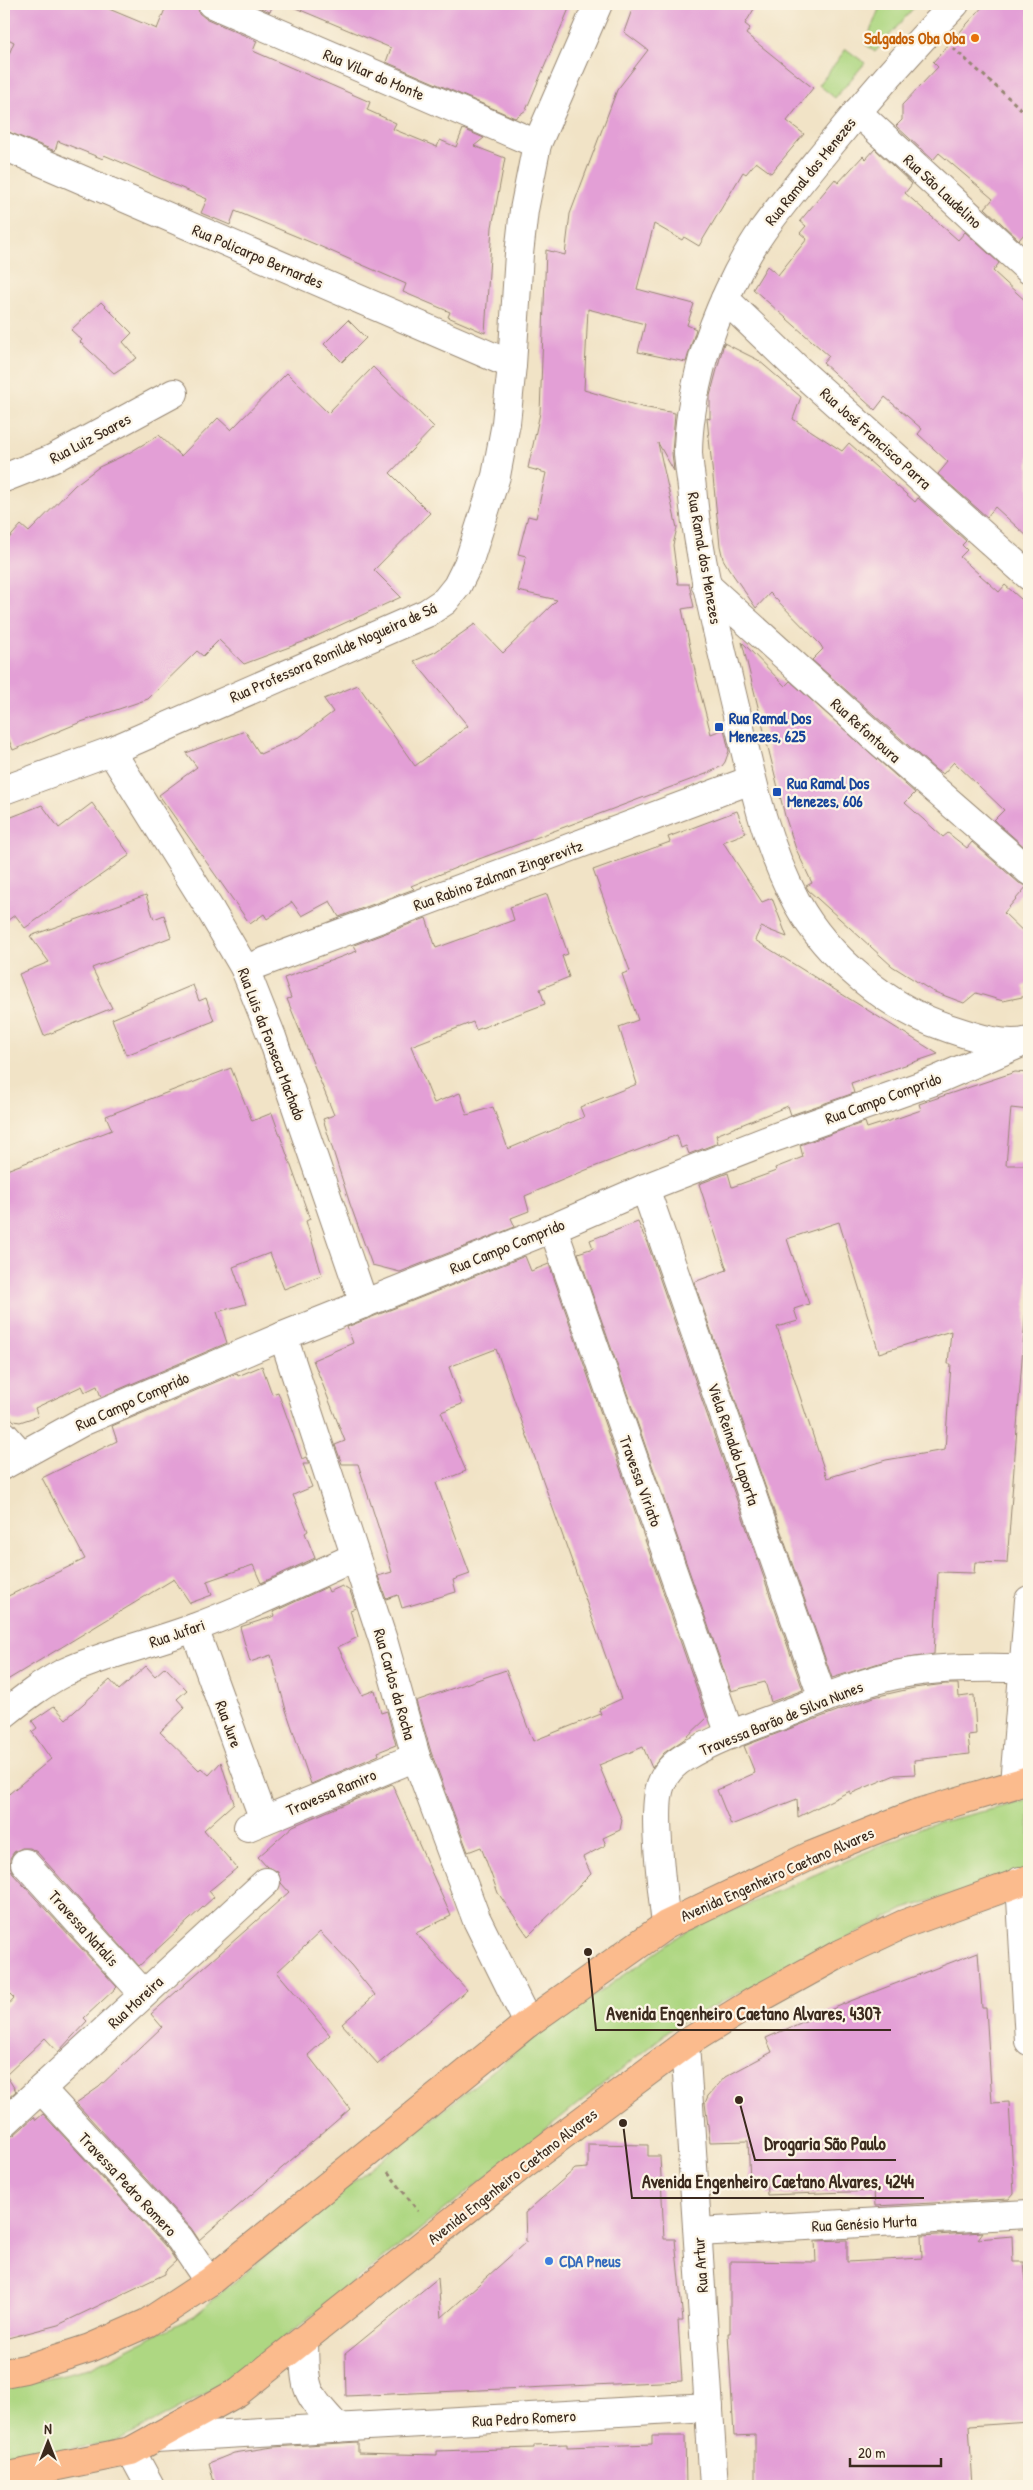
<svg xmlns="http://www.w3.org/2000/svg" width="1033" height="2490" viewBox="0 0 1033 2490" font-family="'Patrick Hand',sans-serif">
	<rect width="100%" height="100%" fill="#fcf5e5"/>
	<filter id="ink" filterUnits="userSpaceOnUse"><feTurbulence type="fractalNoise" baseFrequency=".02" numOctaves="2"/><feDisplacementMap in="SourceGraphic" scale="10" xChannelSelector="R" yChannelSelector="G"/><feConvolveMatrix kernelMatrix="1 2 1 2 8 2 1 2 1" color-interpolation-filters="sRGB"/></filter>
	<filter id="wash" filterUnits="userSpaceOnUse"><feTurbulence type="fractalNoise" baseFrequency=".0096" numOctaves="4" result="noise"/><feDisplacementMap in="SourceGraphic" scale="20" xChannelSelector="R" yChannelSelector="G"/><feGaussianBlur stdDeviation="1.12" result="paint"/><feColorMatrix in="noise" values="0 0 0 0 0 0 0 0 0 0 0 0 0 0 0 0 0 1.4 0 .05"/><feComposite in="paint" operator="in"/></filter>
	<g filter="url(#wash)">
		<rect width="100%" height="100%" fill="#f1e3c6"/>
		<!-- green -->
		<g fill="#aed782" stroke="#748050">
			<path d="M881,4H917L875,52L865,44Z"/>
			<path d="M846,49L865,63L835,98L819,85Z"/>
			<path d="M1029,1800V1871L904,1909L678,2024L231,2380L120,2440L4,2462V2388L90,2368L194,2316L338,2194L530,2041L687,1931L925,1826Z"/>
		</g>
		<g id="blocks">
			<!-- building -->
			<g fill="#e39fd6" fill-rule="evenodd">
				<path d="M4,4H97L157,29L167,4H197L199,13L205,18L257,41L253,51L370,102L367,110L396,123L393,129L437,147L440,140L456,147L463,129L484,138L474,146L505,158L492,227L485,333L448,317L450,312L403,292L406,284L310,242L235,211L230,225L201,213L207,199L163,180L104,155L103,159L58,141L55,151L4,130V66L14,42L4,37Z"/>
				<path d="M251,4H273L270,12Z"/>
				<path d="M286,4H571L526,110L515,118L386,62L391,48Z"/>
				<path d="M634,4H757L745,24L750,28L746,34L813,88L787,121L804,134L771,173L756,162L746,174L743,172L699,246L684,237L682,240L654,224L637,289L694,304L687,325L696,329L686,362L638,352L645,324L588,309L584,390L642,407L675,413L672,453L674,471L658,443L677,528L673,545L678,584H689L694,607L682,609L697,680L711,734L724,729L729,751L725,762L722,766L706,774L463,865L411,886L414,889L339,917L330,901L302,916L292,902L267,919L264,914L250,924L159,795L197,767L186,753L245,731L260,754L301,736L333,712L324,699L358,685L415,766L468,726L414,661L435,652L475,624L503,653L557,600L518,591L526,556L518,554L528,516L536,518L546,473L528,468L540,413L546,250L565,255L570,214L617,90L648,50L624,32Z"/>
				<path d="M985,4H1029V228L1019,240L985,208L993,199L939,153L933,160L896,126L902,120V105L938,67L933,62Z"/>
				<path d="M875,149L912,184L905,193L958,240L965,232L999,263L993,271L1029,304V538L995,507L987,517L938,474L948,462L918,434L922,429L885,397L875,410L823,363L829,356L753,289L767,266L778,275L807,239L800,233L806,226L800,221L835,179L838,183L863,156L866,159Z"/>
				<path d="M101,302L132,333L123,342L137,358L114,373L80,342L82,340L71,330Z"/>
				<path d="M348,320L366,338L342,362L324,344Z"/>
				<path d="M724,343L758,360L801,397L793,419L842,451L849,443L915,502L918,498L966,541L962,545L967,550L960,557L999,592L1005,585L1029,606V851L994,820L1004,810L954,762L943,774L936,770L812,660L823,649L820,644L770,593L756,608L729,569L723,559L720,546L707,418L710,419V396Z"/>
				<path d="M373,367L434,427L390,473L430,513L374,570L401,597L308,640L244,664L219,640L203,656L197,651L148,699L81,722L13,750L4,728V544L21,525L29,532L75,485L99,467L127,454L159,435L181,456L218,418L231,430L287,373L328,413Z"/>
				<path d="M742,642L785,686L790,681L915,793L905,803L943,837L948,833L967,848L972,842L1019,883L1027,886L1004,913L1029,937V982L1023,987L1027,996L1003,1001L976,993L964,1003L932,991L892,966L808,890L806,886L812,883L796,849L785,816Z"/>
				<path d="M92,803L130,855L25,928L15,915L4,923V820L42,805L59,828Z"/>
				<path d="M737,811L746,833L723,842L762,902L772,898L787,937L761,927L755,940L938,1054L851,1083L854,1093L791,1115L788,1106L716,1135L718,1143L689,1154L686,1146L681,1148L677,1135L586,1170L525,1196L529,1211L511,1218L515,1227L400,1272L372,1265L350,1204L323,1119L334,1115L287,999L291,998L284,978L357,951L354,945L426,918L436,948L514,920L510,907L547,894L568,954L562,956L569,977L540,989L545,1004L476,1030L473,1022L411,1046L434,1103L460,1093L467,1115L493,1107L508,1149L584,1117L580,1107L637,1084L619,1027L638,1020L622,974L630,971L593,870L670,842L668,837Z"/>
				<path d="M146,895L154,919L164,915L171,937L92,968L112,1008L44,1036L19,974L49,962L30,936Z"/>
				<path d="M193,985L199,1001L206,998L214,1021L126,1055L112,1019Z"/>
				<path d="M231,1068L252,1121L272,1113L310,1219L306,1221L322,1275L284,1289L270,1253L233,1267L246,1304L217,1312L227,1343L101,1397L97,1386L85,1392L82,1386L35,1408L38,1416L20,1422L14,1421L4,1410V1171L112,1130L106,1116Z"/>
				<path d="M1015,1072L1029,1073V1110L1011,1108L1006,1165H1029V1265L1007,1563L975,1562L974,1573L938,1572L934,1654L879,1663L832,1678L694,1282L727,1270L699,1184L728,1173L732,1187L776,1171L775,1168L803,1157L800,1145L865,1122L867,1128L898,1118L921,1110L919,1104ZM839,1222L879,1353L951,1331L948,1364H951L945,1450L886,1460L827,1478L777,1327L798,1321L794,1309L809,1304L787,1239Z"/>
				<path d="M638,1222L648,1245L803,1690L771,1702L765,1682L731,1691L578,1253L593,1248L590,1240Z"/>
				<path d="M525,1256L531,1271L549,1264L707,1718L686,1738L664,1753L652,1768L643,1747L599,1765L622,1820L620,1830L603,1838L606,1845L583,1857L591,1874L528,1936L498,1893L481,1847L468,1852L431,1752L416,1701L506,1670L533,1741L601,1714L599,1709L621,1699L496,1349L449,1367L462,1404L441,1412L466,1471L436,1483L470,1574L453,1580L456,1592L402,1608L398,1595L386,1599L378,1576L392,1572L378,1526L358,1464H342L335,1445L345,1441L313,1360L353,1343L347,1327Z"/>
				<path d="M262,1366L272,1394L278,1392L302,1459L306,1457L309,1464H303L312,1487L293,1495L308,1531L305,1533L315,1558L261,1583L253,1565L207,1581L212,1595L190,1603L174,1579L4,1682V1598L85,1559L42,1478L117,1441L112,1426L237,1373L238,1376Z"/>
				<path d="M342,1586L350,1591L356,1608L350,1610L358,1637L338,1647L362,1695L375,1690L381,1713L387,1711L396,1745L378,1752L379,1755L311,1784L286,1710L271,1655L250,1662L240,1627L275,1616L273,1612L327,1587L329,1592Z"/>
				<path d="M146,1666L155,1676L165,1667L187,1690L177,1699L185,1708L160,1732L199,1770L201,1768L209,1775L221,1762L234,1803L204,1830L237,1868L209,1891L214,1897L139,1966L37,1852L30,1848H22L14,1852L10,1858V1866L13,1874L117,1987L84,2018L87,2021L58,2052L45,2038L6,2075L16,2091L4,2102V2009L14,1998L4,1988V1798L51,1759L32,1732L37,1728L32,1721L54,1706L66,1719L110,1680L119,1690Z"/>
				<path d="M945,1684H958L959,1697L974,1695L976,1734L968,1735L970,1754L914,1760L915,1774L895,1775L850,1794V1791L798,1817L797,1799L731,1825L717,1790L755,1773L744,1746L874,1697L914,1688Z"/>
				<path d="M392,1784L451,1916L416,1933L467,1990L378,2064L342,2024L375,1995L351,1965L320,1932L277,1972L330,2035L308,2055L350,2109L199,2240L191,2228L76,2103L99,2087L162,2027L151,2014L289,1892L281,1883L278,1872L267,1867L258,1857L293,1826Z"/>
				<path d="M978,1952L982,2008H986L992,2103L1009,2102L1014,2193L1009,2199L875,2206L874,2191L767,2195L766,2179L750,2180L748,2141L710,2142L705,2103L708,2096L725,2077L772,2052L766,2038L853,2000Z"/>
				<path d="M43,2114L168,2249L176,2261L165,2271V2274L58,2325L4,2339V2138L14,2135L34,2117L36,2120Z"/>
				<path d="M588,2144L648,2145V2156H660L664,2239H675L683,2321H678L682,2381L346,2396L345,2354L438,2278L441,2318L526,2242L525,2213L575,2169L588,2168Z"/>
				<path d="M983,2232L978,2239L1012,2236L1013,2262H1024L1027,2292H1029V2422L969,2426L973,2486H755V2435L734,2436L728,2333H730V2261L816,2262L815,2241L847,2240V2262L922,2258L921,2236Z"/>
				<path d="M652,2436H685L686,2486H215L209,2463L234,2453L273,2447L358,2442V2453L437,2455V2451L534,2448V2445L567,2444V2447L652,2444Z"/>
			</g>
		</g>
	</g>
	<g filter="url(#ink)">
		<use href="#blocks" fill-opacity="0" stroke="#968672" stroke-width="1"/>
		<g fill="none" stroke-linecap="round" stroke-linejoin="round">
			<defs>
				<g id="minor">
					<path d="M212,4L537,144"/>
					<path d="M955,4C910,50 867,99 827,149C805,176 783,202 763,230C738,265 715,317 703,358C695,388 688,422 688,453C689,468 692,484 693,498C700,565 717,629 732,694C749,764 762,839 797,903C827,957 889,1009 948,1028C972,1036 1004,1048 1029,1041"/>
					<path d="M857,112L1029,270"/>
					<path d="M4,146L512,365"/>
					<path d="M725,299L800,371L1029,576"/>
					<path d="M4,478L52,459L174,393"/>
					<path d="M706,585L878,740L1029,871"/>
					<path d="M111,751L211,911L245,969L272,1037L364,1304"/>
					<path d="M4,790L111,751L427,613L445,601L457,586L468,564L496,476L506,423L512,365L519,254L524,210L537,144L598,4"/>
					<path d="M245,969L751,780"/>
					<path d="M645,1188L823,1699"/>
					<path d="M553,1228L730,1735"/>
					<path d="M283,1336L383,1640L416,1757L476,1918L528,2023"/>
					<path d="M4,1435L21,1454"/>
					<path d="M4,1465L82,1422L283,1336L553,1228L645,1188L776,1137L934,1081L1017,1045"/>
					<path d="M194,1628L264,1820"/>
					<path d="M4,1714C23,1699 42,1684 63,1673C106,1653 152,1644 196,1627C250,1607 302,1581 355,1557"/>
					<path d="M1014,1784L1029,1600"/>
					<path d="M248,1827L416,1757"/>
					<path d="M25,1863L143,1993"/>
					<path d="M1020,1881L1029,2041"/>
					<path d="M666,1925C663,1895 650,1806 662,1782C666,1772 675,1763 685,1757C718,1737 757,1725 793,1711C826,1698 861,1682 896,1675C939,1666 982,1668 1025,1668"/>
					<path d="M685,2044L714,2486"/>
					<path d="M41,2089L180,2239L209,2282"/>
					<path d="M4,2123L266,1882"/>
					<path d="M698,2232L1029,2214"/>
					<path d="M304,2341C305,2391 304,2391 338,2428"/>
					<path d="M155,2438L709,2407"/>
					<path d="M131,2451L150,2486"/>
				</g>
				<g id="major">
					<path d="M4,2373L25,2369L90,2348L147,2323L209,2282L528,2023L666,1925L810,1856L915,1814L1029,1780"/>
					<path d="M4,2477L131,2451L238,2392L520,2167L685,2044L753,2002L838,1955L904,1924L1029,1879"/>
				</g>
			</defs>
			<!-- minor casing -->
			<use href="#minor" stroke="#968672" stroke-width="30"/>
			<!-- major casing -->
			<use href="#major" stroke="#968672" stroke-width="30"/>
			<!-- path -->
			<g stroke="#968672" stroke-width="3" stroke-dasharray="4 4" stroke-linecap="butt">
				<path d="M953,48L1029,116"/>
				<path d="M388,2172L418,2211"/>
			</g>
			<!-- minor -->
			<use href="#minor" stroke="#fff" stroke-width="28"/>
			<!-- major -->
			<use href="#major" stroke="#fbbb8d" stroke-width="28"/>
		</g>
	</g>
	<!-- markers -->
	<circle fill="#e8710a" stroke="#fcf5e5" stroke-width="2" cx="975" cy="38" r="5"/>
	<g fill="#1a4fb4" stroke="#fcf5e5" stroke-width="2">
		<rect x="714" y="722" width="10" height="10" rx="2.5"/>
		<rect x="772" y="787" width="10" height="10" rx="2.5"/>
	</g>
	<circle fill="#3f7fe0" stroke="#fcf5e5" stroke-width="2" cx="549" cy="2261" r="5"/>
	<g text-anchor="middle" dominant-baseline="central" stroke-width="4.5" stroke-linejoin="round" paint-order="stroke">
		<!-- food labels -->
		<g font-size="16" font-weight="bold" fill="#c56008" stroke="#fcf5e5" text-anchor="end">
			<text x="965" y="38">Salgados Oba Oba</text>
		</g>
		<!-- street labels -->
		<g font-size="16" fill="#3b2a1e" stroke="#fcf5e5">
			<text transform="translate(374 74) rotate(23)">Rua Vilar do Monte</text>
			<text transform="translate(810 171) rotate(-51)">Rua Ramal dos Menezes</text>
			<text transform="translate(943 191) rotate(43)">Rua São Laudelino</text>
			<text transform="translate(258 256) rotate(23)">Rua Policarpo Bernardes</text>
			<text transform="translate(90 438) rotate(-28)">Rua Luiz Soares</text>
			<text transform="translate(876 438) rotate(42)">Rua José Francisco Parra</text>
			<text transform="translate(705 558) rotate(80)">Rua Ramal dos Menezes</text>
			<text transform="translate(333 652) rotate(-24)">Rua Professora Romilde Nogueira de Sá</text>
			<text transform="translate(866 730) rotate(42)">Rua Refontoura</text>
			<text transform="translate(498 875) rotate(-20)">Rua Rabino Zalman Zingerevitz</text>
			<text transform="translate(272 1044) rotate(69)">Rua Luis da Fonseca Machado</text>
			<text transform="translate(883 1098) rotate(-20)">Rua Campo Comprido</text>
			<text transform="translate(507 1246) rotate(-22)">Rua Campo Comprido</text>
			<text transform="translate(132 1401) rotate(-24)">Rua Campo Comprido</text>
			<text transform="translate(734 1444) rotate(71)">Viela Reinaldo Laporta</text>
			<text transform="translate(641 1481) rotate(70)">Travessa Viriato</text>
			<text transform="translate(177 1633) rotate(-19)">Rua Jufari</text>
			<text transform="translate(395 1684) rotate(74)">Rua Carlos da Rocha</text>
			<text transform="translate(781 1718) rotate(-22)">Travessa Barão de Silva Nunes</text>
			<text transform="translate(229 1724) rotate(70)">Rua Jure</text>
			<text transform="translate(331 1792) rotate(-23)">Travessa Ramiro</text>
			<text transform="translate(777 1874) rotate(-24)">Avenida Engenheiro Caetano Alvares</text>
			<text transform="translate(84 1928) rotate(48)">Travessa Natalis</text>
			<text transform="translate(135 2002) rotate(-43)">Rua Moreira</text>
			<text transform="translate(512 2176) rotate(-38)">Avenida Engenheiro Caetano Alvares</text>
			<text transform="translate(128 2184) rotate(47)">Travessa Pedro Romero</text>
			<text transform="translate(864 2223) rotate(-3)">Rua Genésio Murta</text>
			<text transform="translate(700 2265) rotate(-94)">Rua Artur</text>
			<text transform="translate(524 2418) rotate(-3)">Rua Pedro Romero</text>
		</g>
		<!-- transit labels -->
		<g font-size="16" font-weight="bold" fill="#164399" stroke="#fcf5e5" text-anchor="start">
			<text x="729" y="718">Rua Ramal Dos<tspan x="729" dy="18">Menezes, 625</tspan></text>
			<text x="787" y="783">Rua Ramal Dos<tspan x="787" dy="18">Menezes, 606</tspan></text>
		</g>
		<!-- shop labels -->
		<g font-size="16" font-weight="bold" fill="#366cbe" stroke="#fcf5e5" text-anchor="start">
			<text x="559" y="2261">CDA Pneus</text>
		</g>
	</g>
	<!-- callouts -->
	<path fill="none" stroke="#3b2a1e" stroke-width="2" d="M588 1952L596 2030H891M739 2100L755 2160H896M623 2123L632 2198H924"/>
	<g fill="#3b2a1e" stroke="#fcf5e5" stroke-width="2">
		<circle cx="588" cy="1952" r="5"/>
		<circle cx="739" cy="2100" r="5"/>
		<circle cx="623" cy="2123" r="5"/>
	</g>
	<g font-size="18" text-anchor="middle" font-weight="bold" fill="#3b2a1e" stroke="#fcf5e5" stroke-width="4.5" stroke-linejoin="round" paint-order="stroke">
		<text x="744" y="2020">Avenida Engenheiro Caetano Alvares, 4307</text>
		<text x="825" y="2150">Drogaria São Paulo</text>
		<text x="778" y="2188">Avenida Engenheiro Caetano Alvares, 4244</text>
	</g>
	<!-- margin -->
	<rect width="1033" height="2490" fill="none" stroke="#fcf5e5" stroke-width="20"/>
	<!-- north arrow -->
	<g transform="translate(48 2442)" stroke="#fcf5e5" stroke-width="4" paint-order="stroke">
	<path d="M0-4L9 19L0 12L-9 19Z" fill="#3b2a1e"/>
	<text y="-8" font-size="14" font-weight="bold" text-anchor="middle" fill="#3b2a1e">N</text>
	</g>
	<!-- scale -->
	<path d="M850 2458v8h91v-8" fill="none" stroke="#3b2a1e" stroke-width="2.5"/>
	<text x="858" y="2458" font-size="15" fill="#3b2a1e" stroke="#fcf5e5" stroke-width="4" paint-order="stroke">20 m</text>
</svg>
